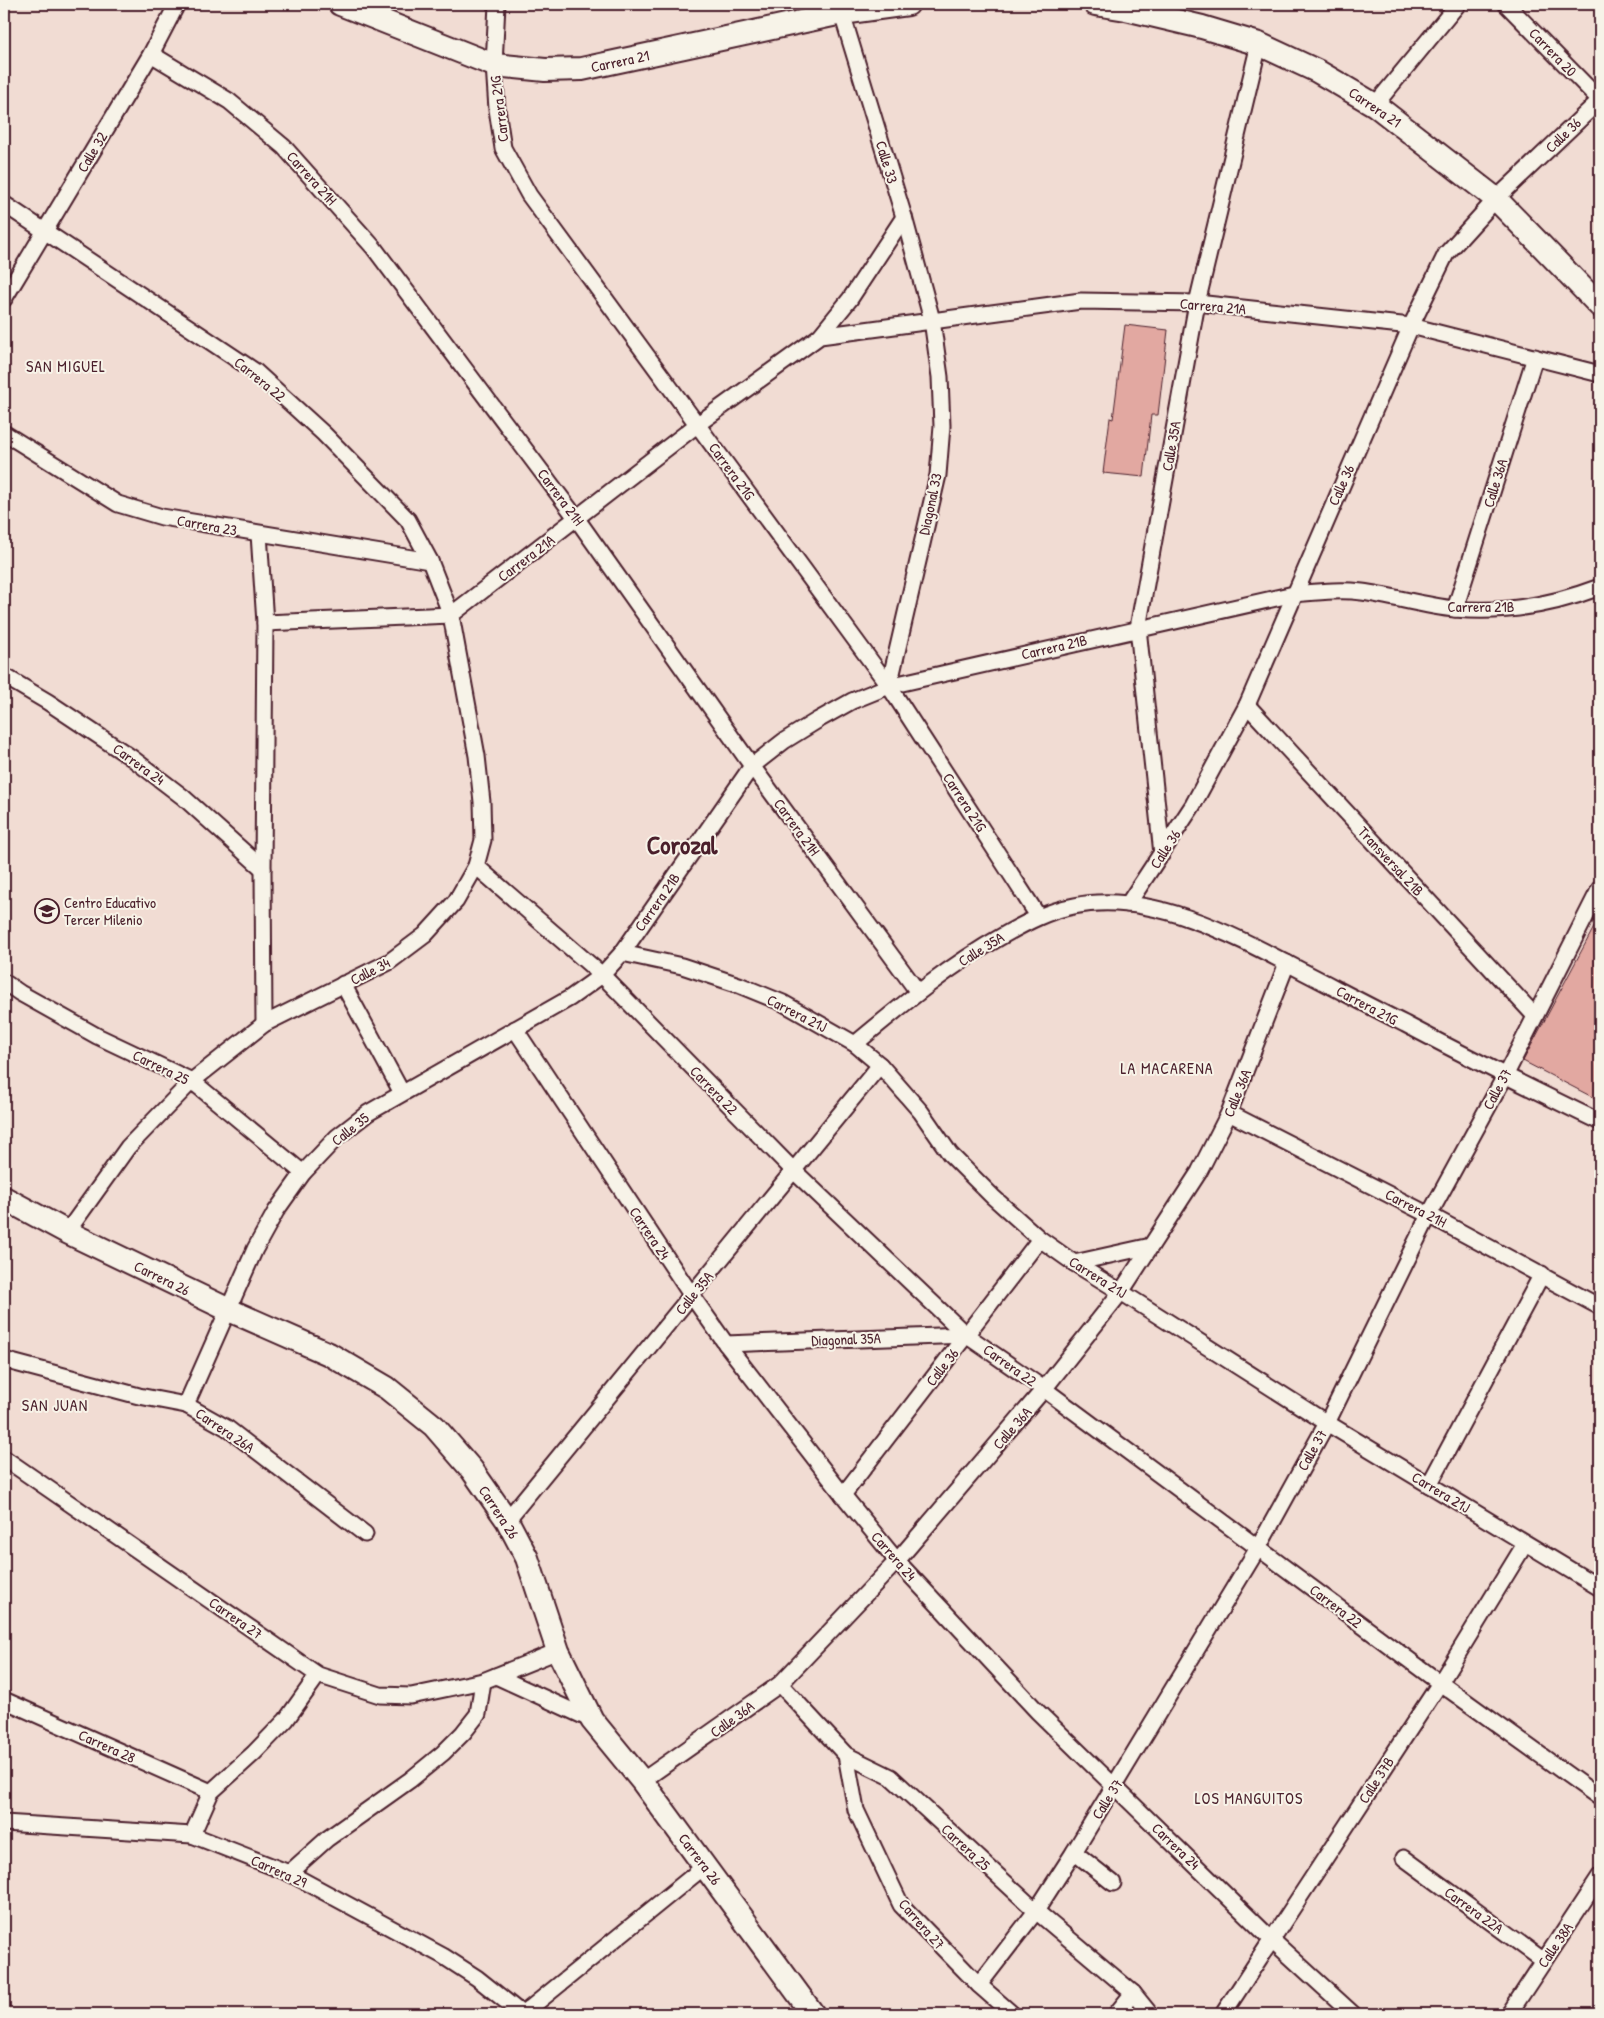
<svg xmlns="http://www.w3.org/2000/svg" width="1604" height="2018" viewBox="0 0 1604 2018" font-family="'Patrick Hand',sans-serif">
	<rect width="100%" height="100%" fill="#f1dcd3"/>
	<filter id="ink" filterUnits="userSpaceOnUse"><feTurbulence type="fractalNoise" baseFrequency=".02" numOctaves="2"/><feDisplacementMap in="SourceGraphic" scale="10" xChannelSelector="R" yChannelSelector="G"/><feConvolveMatrix kernelMatrix="1 2 1 2 8 2 1 2 1" color-interpolation-filters="sRGB"/></filter>
	<g filter="url(#ink)">
		<!-- building -->
		<g fill="#e2a8a1" stroke="#4a1f2b">
			<path d="M1125,325L1168,330L1158,415H1151L1144,477L1103,473L1110,418L1113,419Z"/>
			<path d="M1600,916V1101L1523,1061Z"/>
		</g>
		<g fill="none" stroke-linecap="round" stroke-linejoin="round">
			<defs>
				<g id="street">
					<path d="M497,4L494,65L497,109L503,148L529,195L889,686L1038,916"/>
					<path d="M839,4L904,217L932,320L940,377L942,426L938,475L889,686"/>
					<path d="M1506,4L1600,100"/>
					<path d="M151,54L229,101L284,147L374,248L577,519L752,766L918,992"/>
					<path d="M1375,105L1458,4"/>
					<path d="M4,204L256,372L324,434L408,520L430,561L451,615L477,756L482,802L483,840L476,866L456,901L425,935L389,962L264,1024L192,1081L128,1147L67,1232"/>
					<path d="M4,299L151,54L177,4"/>
					<path d="M820,336L850,299L904,217"/>
					<path d="M4,433L118,504L162,517L430,561"/>
					<path d="M259,534L265,623L263,869L264,1024"/>
					<path d="M1455,609L1535,357"/>
					<path d="M265,623L451,615L698,424L820,336L1081,301L1197,303L1411,326L1600,374"/>
					<path d="M4,676L48,702L132,758L183,797L263,869"/>
					<path d="M1247,705L1535,1016"/>
					<path d="M1162,854L1138,628L1197,303L1259,44"/>
					<path d="M476,866L602,975L794,1171L966,1335L1044,1389L1440,1683L1600,1798"/>
					<path d="M1128,904L1193,805L1247,705L1411,326L1446,254L1496,199L1600,100"/>
					<path d="M622,953L682,966L739,985L783,1003L855,1044L880,1065L921,1112L950,1154L993,1197L1040,1239L1074,1263L1121,1292L1327,1423L1600,1588"/>
					<path d="M4,982L20,993L97,1036L192,1081L303,1173"/>
					<path d="M343,984L402,1093"/>
					<path d="M515,1029L692,1296L726,1344L843,1495L897,1561L1038,1712L1272,1940L1353,2014"/>
					<path d="M855,1044C903,1004 950,965 1004,935C1027,922 1048,911 1074,906C1152,890 1237,937 1304,972C1337,989 1371,1007 1405,1024C1469,1058 1534,1090 1600,1122"/>
					<path d="M1229,1113L1429,1215L1600,1307"/>
					<path d="M1074,1263L1151,1246"/>
					<path d="M726,1344L966,1335"/>
					<path d="M4,1360L139,1396L186,1405L227,1428L365,1534"/>
					<path d="M186,1405L255,1249L276,1211L303,1173L337,1137L368,1113L570,998L602,975L622,953L752,766L784,741L818,720L852,701L889,686L1294,594C1317,592 1339,589 1362,592C1393,596 1424,606 1455,609C1504,614 1555,604 1600,587"/>
					<path d="M4,1458L318,1675L380,1695L411,1696L483,1681L558,1651"/>
					<path d="M1429,1485L1542,1274"/>
					<path d="M843,1495L1040,1239"/>
					<path d="M507,1520L880,1065"/>
					<path d="M496,1676L592,1720"/>
					<path d="M780,1684L846,1755L891,1777L1036,1911L1133,1993L1150,2014"/>
					<path d="M4,1700L211,1792"/>
					<path d="M846,1755L856,1810L901,1905L979,1985L1012,2014"/>
					<path d="M642,1781L780,1684L897,1561L1044,1389L1121,1292L1199,1172L1229,1113L1287,963"/>
					<path d="M4,1823L192,1835L289,1873L443,1956L477,1978L522,2014"/>
					<path d="M192,1835L211,1792L254,1753L286,1720L318,1675"/>
					<path d="M1074,1852L1113,1883"/>
					<path d="M1404,1858L1544,1961"/>
					<path d="M289,1873L327,1839L410,1780L443,1753L463,1733L478,1714L483,1681"/>
					<path d="M979,1985L1036,1911L1074,1852L1258,1548L1327,1423L1429,1215L1505,1076L1600,888"/>
					<path d="M523,2014L705,1866"/>
					<path d="M1116,2014L1133,1993"/>
					<path d="M1223,2014L1440,1683L1525,1544"/>
					<path d="M1509,2014L1600,1876"/>
				</g>
				<g id="secondary">
					<path d="M340,4L494,65L545,70L582,69L842,13L908,4"/>
					<path d="M1095,4L1126,9L1202,27L1259,44L1317,71L1375,105L1496,199L1600,306"/>
					<path d="M4,1198L67,1232L229,1310L329,1354L387,1388L434,1426L472,1470L507,1520L527,1558L558,1651L592,1720L642,1781L813,2014"/>
				</g>
			</defs>
			<!-- street casing -->
			<use href="#street" stroke="#4a1f2b" stroke-width="19"/>
			<!-- secondary casing -->
			<use href="#secondary" stroke="#4a1f2b" stroke-width="26"/>
			<!-- street -->
			<use href="#street" stroke="#f7f3e8" stroke-width="15"/>
			<!-- secondary -->
			<use href="#secondary" stroke="#f7f3e8" stroke-width="22"/>
		</g>
	</g>
	<!-- icons -->
	<defs>
		<symbol id="school-ring" viewBox="-11 -11 22 22"><circle r="9.5" fill="#f7f3e8" stroke="#4a1f2b" stroke-width="1.5"/><path d="M0-5L7-2L0 1L-7-2ZM-4 1L0 2.5L4 1V4Q0 6-4 4Z" fill="#4a1f2b"/></symbol>
	</defs>
	<g fill-rule="evenodd">
		<use href="#school-ring" x="33" y="897" width="28" height="28"/>
	</g>
	<g text-anchor="middle" dominant-baseline="central" stroke-width="4" stroke-linejoin="round" paint-order="stroke">
		<!-- street labels -->
		<g font-size="15" fill="#4a1f2b" stroke="#f7f3e8">
			<text transform="translate(1553 52) rotate(46)">Carrera 20</text>
			<text transform="translate(620 61) rotate(-12)">Carrera 21</text>
			<text transform="translate(1375 107) rotate(34)">Carrera 21</text>
			<text transform="translate(499 109) rotate(-97)">Carrera 21G</text>
			<text transform="translate(1563 135) rotate(-44)">Calle 36</text>
			<text transform="translate(92 152) rotate(-59)">Calle 32</text>
			<text transform="translate(887 162) rotate(73)">Calle 33</text>
			<text transform="translate(312 178) rotate(48)">Carrera 21H</text>
			<text transform="translate(1213 306) rotate(5)">Carrera 21A</text>
			<text transform="translate(260 379) rotate(39)">Carrera 22</text>
			<text transform="translate(1171 446) rotate(-80)">Calle 35A</text>
			<text transform="translate(732 471) rotate(54)">Carrera 21G</text>
			<text transform="translate(1495 483) rotate(-73)">Calle 36A</text>
			<text transform="translate(1341 485) rotate(-66)">Calle 36</text>
			<text transform="translate(561 497) rotate(53)">Carrera 21H</text>
			<text transform="translate(930 504) rotate(-78)">Diagonal 33</text>
			<text transform="translate(207 525) rotate(10)">Carrera 23</text>
			<text transform="translate(526 558) rotate(-37)">Carrera 21A</text>
			<text x="1481" y="606">Carrera 21B</text>
			<text transform="translate(1054 647) rotate(-13)">Carrera 21B</text>
			<text transform="translate(139 764) rotate(36)">Carrera 24</text>
			<text transform="translate(965 802) rotate(57)">Carrera 21G</text>
			<text transform="translate(797 827) rotate(54)">Carrera 21H</text>
			<text transform="translate(1165 849) rotate(-57)">Calle 36</text>
			<text transform="translate(1391 861) rotate(47)">Transversal 21B</text>
			<text transform="translate(657 902) rotate(-55)">Carrera 21B</text>
			<text transform="translate(981 949) rotate(-32)">Calle 35A</text>
			<text transform="translate(370 971) rotate(-27)">Calle 34</text>
			<text transform="translate(1367 1005) rotate(28)">Carrera 21G</text>
			<text transform="translate(797 1013) rotate(27)">Carrera 21J</text>
			<text transform="translate(161 1067) rotate(26)">Carrera 25</text>
			<text transform="translate(1497 1089) rotate(-62)">Calle 37</text>
			<text transform="translate(714 1090) rotate(46)">Carrera 22</text>
			<text transform="translate(1237 1093) rotate(-68)">Calle 36A</text>
			<text transform="translate(350 1129) rotate(-39)">Calle 35</text>
			<text transform="translate(1416 1208) rotate(27)">Carrera 21H</text>
			<text transform="translate(650 1233) rotate(56)">Carrera 24</text>
			<text transform="translate(1098 1277) rotate(32)">Carrera 21J</text>
			<text transform="translate(162 1278) rotate(26)">Carrera 26</text>
			<text transform="translate(694 1293) rotate(-51)">Calle 35A</text>
			<text transform="translate(846 1339) rotate(-2)">Diagonal 35A</text>
			<text transform="translate(1010 1365) rotate(35)">Carrera 22</text>
			<text transform="translate(942 1367) rotate(-52)">Calle 36</text>
			<text transform="translate(1012 1428) rotate(-49)">Calle 36A</text>
			<text transform="translate(225 1430) rotate(34)">Carrera 26A</text>
			<text transform="translate(1312 1450) rotate(-61)">Calle 37</text>
			<text transform="translate(1441 1492) rotate(31)">Carrera 21J</text>
			<text transform="translate(499 1512) rotate(57)">Carrera 26</text>
			<text transform="translate(894 1556) rotate(49)">Carrera 24</text>
			<text transform="translate(1336 1606) rotate(37)">Carrera 22</text>
			<text transform="translate(236 1618) rotate(35)">Carrera 27</text>
			<text transform="translate(732 1719) rotate(-36)">Calle 36A</text>
			<text transform="translate(107 1746) rotate(24)">Carrera 28</text>
			<text transform="translate(1376 1780) rotate(-57)">Calle 37B</text>
			<text transform="translate(1107 1799) rotate(-58)">Calle 37</text>
			<text transform="translate(1176 1846) rotate(44)">Carrera 24</text>
			<text transform="translate(966 1847) rotate(43)">Carrera 25</text>
			<text transform="translate(700 1859) rotate(53)">Carrera 26</text>
			<text transform="translate(279 1871) rotate(24)">Carrera 29</text>
			<text transform="translate(1474 1910) rotate(36)">Carrera 22A</text>
			<text transform="translate(922 1924) rotate(49)">Carrera 27</text>
			<text transform="translate(1555 1945) rotate(-56)">Calle 38A</text>
		</g>
		<!-- poi labels -->
		<g font-size="15" fill="#4a1f2b" stroke="#f7f3e8" text-anchor="start">
			<text x="64" y="902">Centro Educativo<tspan x="64" dy="17">Tercer Milenio</tspan></text>
		</g>
		<!-- neighbourhood labels -->
		<g font-size="16" letter-spacing="1" fill="#4a1f2b" stroke="#f7f3e8">
			<text x="66" y="366">SAN MIGUEL</text>
			<text x="1167" y="1068">LA MACARENA</text>
			<text x="55" y="1405">SAN JUAN</text>
			<text x="1249" y="1798">LOS MANGUITOS</text>
		</g>
		<!-- town labels -->
		<g font-size="25" font-weight="bold" fill="#4a1f2b" stroke="#f7f3e8">
			<text x="682" y="845">Corozal</text>
		</g>
	</g>
	<!-- margin -->
	<rect width="1604" height="2018" fill="none" stroke="#f7f3e8" stroke-width="20"/>
	<rect x="10" y="10" width="1584" height="1998" fill="none" stroke="#4a1f2b" stroke-width="2" filter="url(#ink)"/>
</svg>
